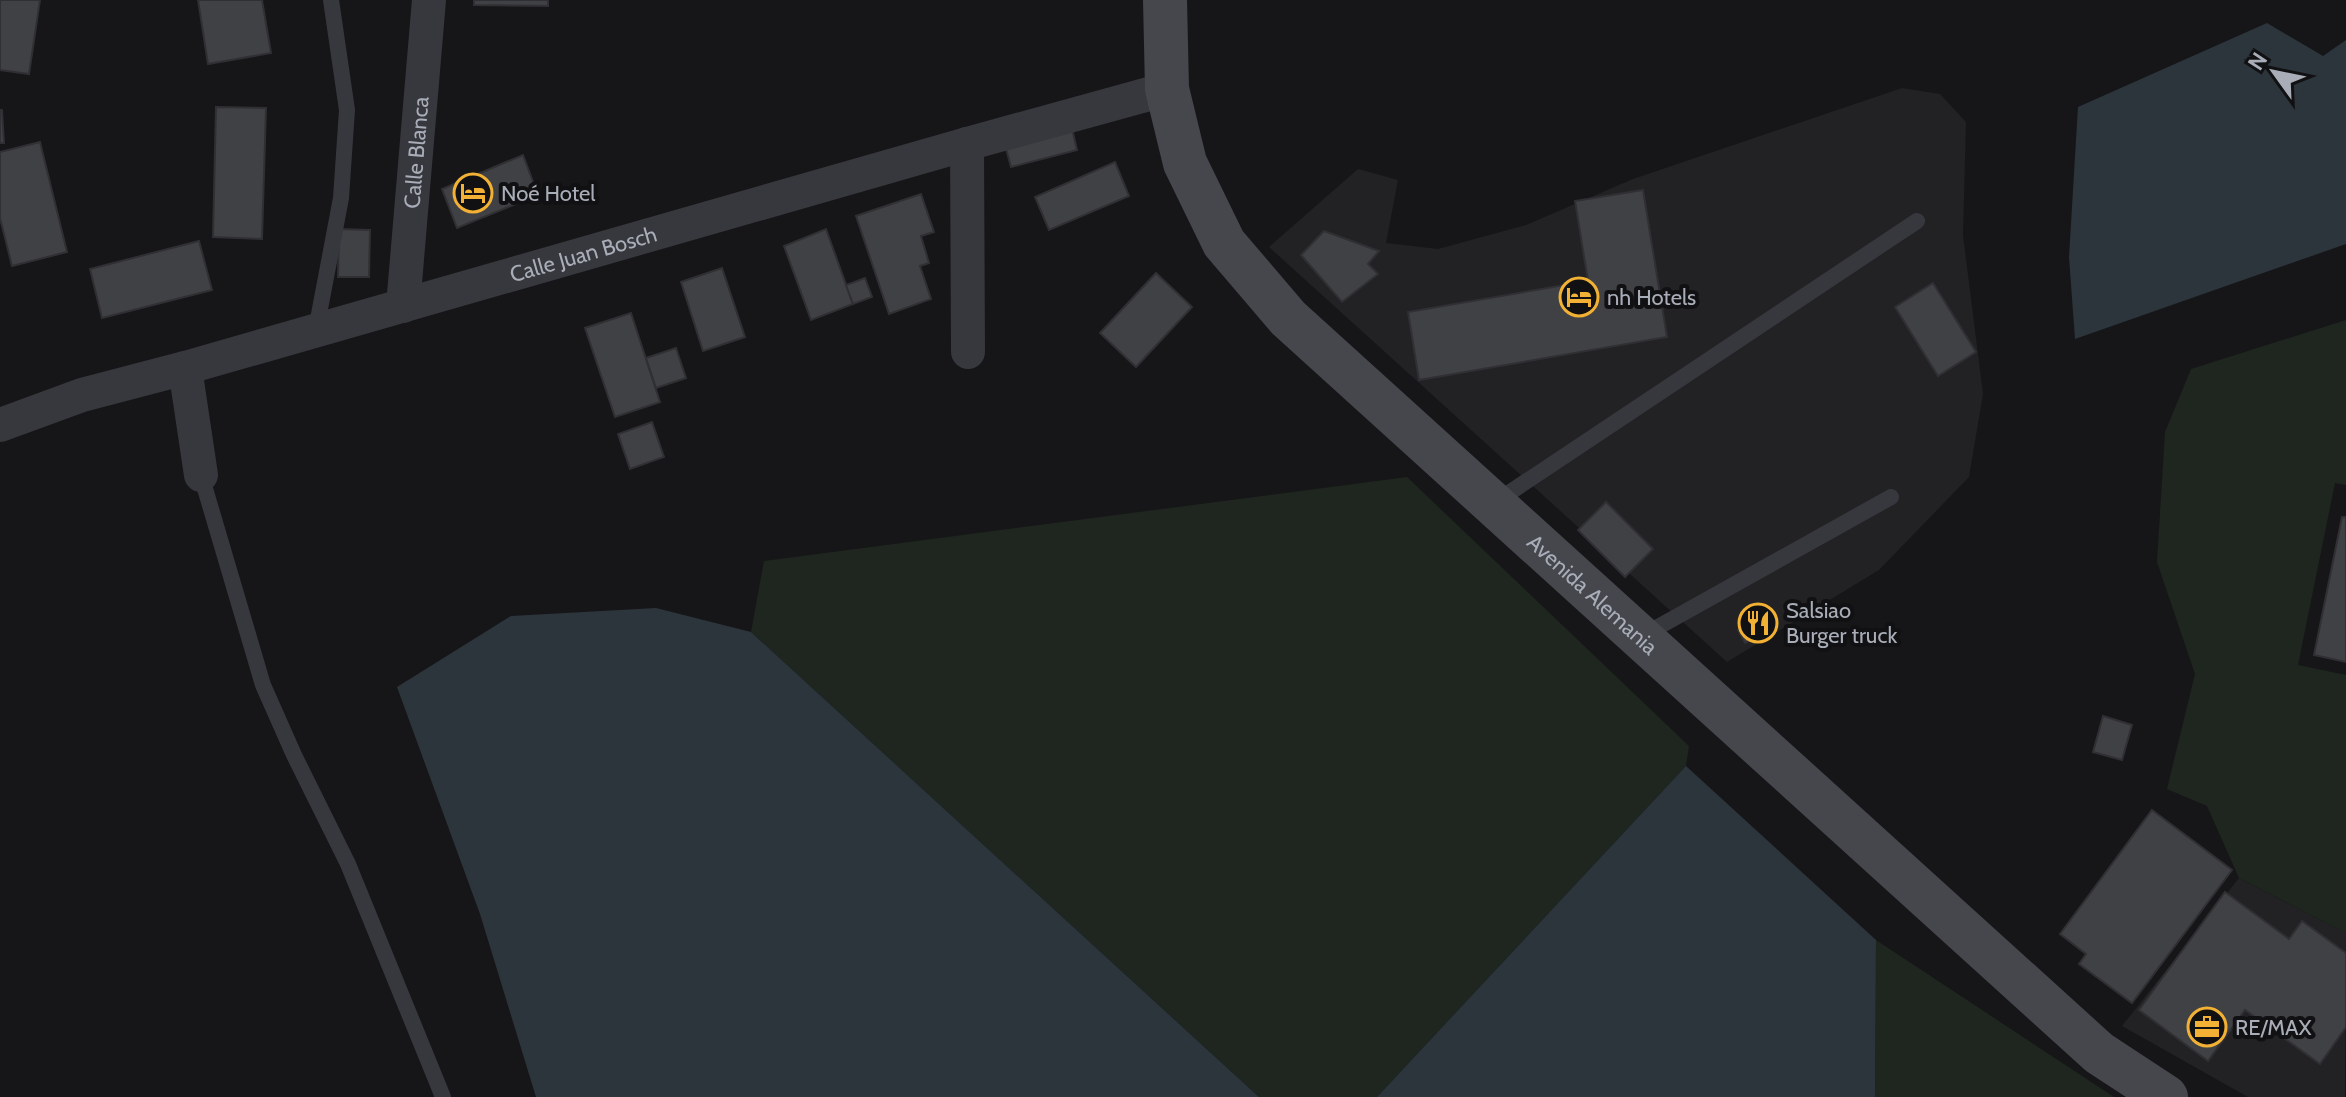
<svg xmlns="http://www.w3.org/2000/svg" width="2346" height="1097" viewBox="0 0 2346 1097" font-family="Cabin,sans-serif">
	<rect width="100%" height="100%" fill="#161618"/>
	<!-- built -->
	<g fill="#222225">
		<path d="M1902,88L1940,94L1966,122L1963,235L1983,394L1969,477L1879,570L1727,662L1269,247L1358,169L1398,180L1386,243L1438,249L1526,225L1633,179Z"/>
		<path d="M2239,878L2346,933L2345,1097H2248L2122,1026Z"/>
	</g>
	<!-- green -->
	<g fill="#1e261f">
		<path d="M2346,320V485L2335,483L2298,665L2346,675V933L2239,878L2207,806L2167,789L2195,674L2157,562L2165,432L2191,369Z"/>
		<path d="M1407,477L1689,746L1686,766L1377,1097H1259L751,632L764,561Z"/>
		<path d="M1876,940L2114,1097H1875Z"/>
	</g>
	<!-- water -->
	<g fill="#2c353c">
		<path d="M2267,23L2323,56L2346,40V244L2075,339L2069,257L2078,107Z"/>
		<path d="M656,608L751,632L1259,1097H536L480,914L397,687L511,616Z"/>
		<path d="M1686,766L1876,940L1875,1097H1377Z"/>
	</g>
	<!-- building -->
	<g fill="#404145" stroke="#303034" stroke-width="2">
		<path d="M0,0H40L29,74L0,70Z"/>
		<path d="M198,0H262L271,53L208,64Z"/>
		<path d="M474,0H548V6L474,5Z"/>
		<path d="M216,107L266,108L262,239L213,237Z"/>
		<path d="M0,110H2L4,143H0Z"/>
		<path d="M1071,124L1077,150L1011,167L1004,141Z"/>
		<path d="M40,142L67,252L12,266L0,218V152Z"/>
		<path d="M523,155L538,195L457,228L442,189Z"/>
		<path d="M1115,162L1129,196L1049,230L1035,197Z"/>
		<path d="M1643,190L1667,337L1419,380L1408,312L1588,281L1575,201Z"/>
		<path d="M921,194L934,232L921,236L929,263L920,266L931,299L889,314L856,216Z"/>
		<path d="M339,229L370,230L369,277H338Z"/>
		<path d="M826,229L853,304L811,320L784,246Z"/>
		<path d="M1324,231L1379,251L1368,264L1378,274L1342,302L1301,255Z"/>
		<path d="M199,241L212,290L102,318L90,269Z"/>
		<path d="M722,268L745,337L703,351L681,282Z"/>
		<path d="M1156,273L1192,307L1136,367L1100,333Z"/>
		<path d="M865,278L872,297L853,304L846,285Z"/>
		<path d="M1933,283L1976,352L1938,376L1895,307Z"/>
		<path d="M631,313L660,402L615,417L585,328Z"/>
		<path d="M676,348L686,378L656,388L646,358Z"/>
		<path d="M652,422L664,457L630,469L618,434Z"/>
		<path d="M1606,502L1653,549L1625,577L1578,530Z"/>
		<path d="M2342,517H2346V662L2314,655Z"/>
		<path d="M1755,620L1763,634L1745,643L1738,630Z"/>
		<path d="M2103,716L2132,725L2122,760L2093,752Z"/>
		<path d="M2152,810L2232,870L2132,1003L2079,964L2086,954L2060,934Z"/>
		<path d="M2225,892L2289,939L2302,921L2346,953V1027L2320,1064L2245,1010L2208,1061L2139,1010Z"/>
	</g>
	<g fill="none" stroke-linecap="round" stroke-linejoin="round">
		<!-- lane -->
		<g stroke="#37383d" stroke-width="16">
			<path d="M316,330L341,198L347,110L331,0"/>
			<path d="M201,475L263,685L294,755L348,864L443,1097"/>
			<path d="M1494,503L1917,221"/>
			<path d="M1642,636L1891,497"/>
		</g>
		<!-- street -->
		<g stroke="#37383d" stroke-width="34">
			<path d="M967,144L968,352"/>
			<path id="s1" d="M403,306L429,0"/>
			<path d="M185,368L201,475"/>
			<path id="s2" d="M0,425L82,395L185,368L967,144L1167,89"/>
		</g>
		<!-- secondary -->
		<path stroke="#45474d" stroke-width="44" id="s3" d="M1165,0L1167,89L1185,163L1224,243L1288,318L2099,1053L2166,1097"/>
	</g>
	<!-- icons -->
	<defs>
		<symbol id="hotel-ring" viewBox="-11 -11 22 22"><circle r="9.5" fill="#111113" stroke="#f2b134" stroke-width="1.5"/><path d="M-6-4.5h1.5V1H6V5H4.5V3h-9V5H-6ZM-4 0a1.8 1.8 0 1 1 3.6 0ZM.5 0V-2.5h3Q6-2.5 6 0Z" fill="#f2b134"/></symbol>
		<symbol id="restaurant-ring" viewBox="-11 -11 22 22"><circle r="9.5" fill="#111113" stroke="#f2b134" stroke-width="1.5"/><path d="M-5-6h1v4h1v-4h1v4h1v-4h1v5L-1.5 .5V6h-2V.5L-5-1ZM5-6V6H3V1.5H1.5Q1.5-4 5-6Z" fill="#f2b134"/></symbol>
		<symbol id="office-ring" viewBox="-11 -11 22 22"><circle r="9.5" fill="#111113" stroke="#f2b134" stroke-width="1.5"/><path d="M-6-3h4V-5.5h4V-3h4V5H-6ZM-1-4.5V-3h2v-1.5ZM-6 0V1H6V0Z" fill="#f2b134"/></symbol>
	</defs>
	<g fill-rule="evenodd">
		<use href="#hotel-ring" x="451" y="171" width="44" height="44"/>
		<use href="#hotel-ring" x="1557" y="275" width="44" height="44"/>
		<use href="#restaurant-ring" x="1736" y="601" width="44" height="44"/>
		<use href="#office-ring" x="2185" y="1005" width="44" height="44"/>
	</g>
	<g text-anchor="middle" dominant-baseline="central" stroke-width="8" stroke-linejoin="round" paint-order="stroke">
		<!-- street labels -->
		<g font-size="22" fill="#a8adb8" stroke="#111113">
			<text stroke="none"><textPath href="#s1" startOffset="154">Calle Blanca</textPath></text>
			<text stroke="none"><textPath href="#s2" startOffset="608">Calle Juan Bosch</textPath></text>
			<text stroke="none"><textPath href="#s3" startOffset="764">Avenida Alemania</textPath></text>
		</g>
		<!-- poi labels -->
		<g font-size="22" fill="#a8adb8" stroke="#111113" text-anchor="start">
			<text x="501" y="193">Noé Hotel</text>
			<text x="1607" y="297">nh Hotels</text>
			<text x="1786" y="610">Salsiao<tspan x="1786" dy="25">Burger truck</tspan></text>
			<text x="2235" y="1027">RE/MAX</text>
		</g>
	</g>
	<!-- north arrow -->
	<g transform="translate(2274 72) rotate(303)" stroke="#111113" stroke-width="6" paint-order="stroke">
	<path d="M0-6L14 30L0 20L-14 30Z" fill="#a8adb8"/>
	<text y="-12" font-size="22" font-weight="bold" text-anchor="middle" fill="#a8adb8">N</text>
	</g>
</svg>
